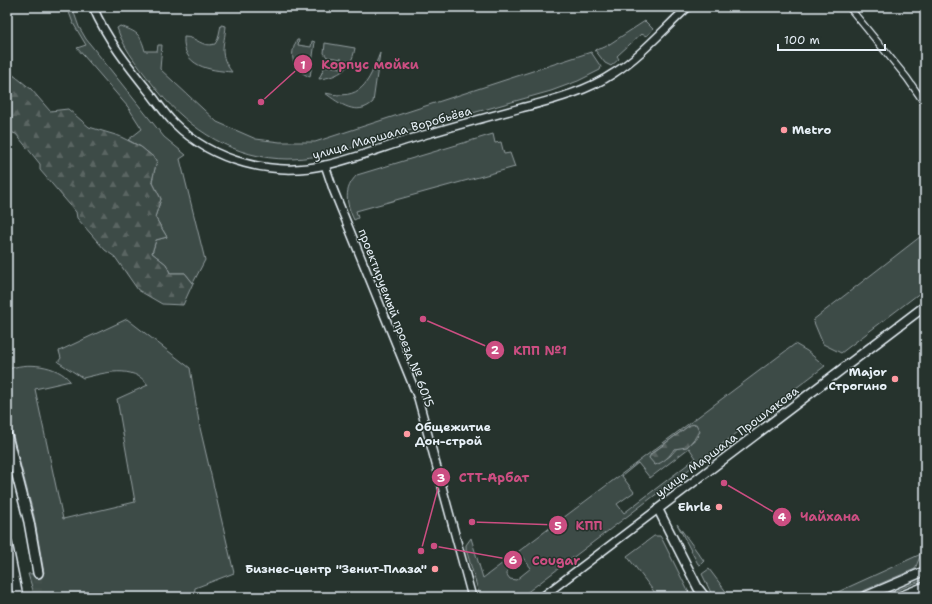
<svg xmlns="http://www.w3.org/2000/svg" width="932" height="604" viewBox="0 0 932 604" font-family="'Shantell Sans',sans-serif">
	<defs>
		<pattern id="forest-firs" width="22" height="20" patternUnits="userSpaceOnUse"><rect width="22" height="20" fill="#3e4b47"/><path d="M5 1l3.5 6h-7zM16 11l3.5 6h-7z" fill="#5a6562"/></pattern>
	</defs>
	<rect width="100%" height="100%" fill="#26332d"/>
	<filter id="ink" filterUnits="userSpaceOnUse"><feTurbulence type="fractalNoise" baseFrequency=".025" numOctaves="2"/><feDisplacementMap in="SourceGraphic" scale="8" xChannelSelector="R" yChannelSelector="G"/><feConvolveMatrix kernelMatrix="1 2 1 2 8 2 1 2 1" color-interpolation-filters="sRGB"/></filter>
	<g filter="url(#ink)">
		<!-- green -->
		<g fill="#3e4b47" stroke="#939ea0" fill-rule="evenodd">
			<path d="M67,7H72L79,27L86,39L164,137L186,155L180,159L205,260L193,283L185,273H170L166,264L152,253L156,240L167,237L155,217L161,199L152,181L157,160L141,147L128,140L142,129L128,107L77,48L86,45L73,23Z"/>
			<path d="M645,21L653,29L647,36L641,34L617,56L619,59L611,66L605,63L595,50L605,47Z"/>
			<path d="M221,25L226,26C224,47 218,54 232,72C209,70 182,67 184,37C198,37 201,48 215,44L218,39Z"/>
			<path d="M120,26C137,32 140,33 145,51H157L158,45H162L160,69L217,122L256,139L280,142H315L591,52L601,67L600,70L578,81L551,91C502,105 454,118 405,132C369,142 325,159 288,159C235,159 190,130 158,91C143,72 125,52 117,28Z"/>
			<path d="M297,40H299L298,45L311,47L312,41L315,42L310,77C293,70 288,56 297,40Z"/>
			<path d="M325,43L355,48C352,68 339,77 319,79L324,68L328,66L341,68L342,59L327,57L324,53Z"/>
			<path d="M380,53L373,102C357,117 340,104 325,93C362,101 368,83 380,53Z"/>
			<path d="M493,134L495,143L501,142L504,154L510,153L515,167L356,211L358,218L354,220C346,203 343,189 357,175Z"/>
			<path d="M925,233V289L841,353L823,344L813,320Z"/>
			<path d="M127,319L190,368L200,428L234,573L195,588L194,597H35L28,574L44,573L34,516L7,413V370C25,361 58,365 70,381L35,389L63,519L135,502L117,399L148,385C133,364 104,373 83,378L58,362L61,358L59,351Z"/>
			<path d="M795,344L807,351L825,366L521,597H480L466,549V545L471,538L483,578ZM690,425L699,436L686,447C674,448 678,448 670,456C667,459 662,460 659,464L649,458L651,454ZM689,448L696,458L624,513L617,504L634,492L622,476L638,463L650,478ZM520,554L531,568L516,580L510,579L507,575L508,563Z"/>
			<path d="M677,524L704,561L700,565L698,564Z"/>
			<path d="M654,536H660L662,539L691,597H658L627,556Z"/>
			<path d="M921,554L915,569L849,597L829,596Z"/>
			<path d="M709,569L730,597H713L702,574Z"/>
			<path d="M925,574V579L880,597H873Z"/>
		</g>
		<!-- forest -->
		<g fill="url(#forest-firs)" stroke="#939ea0">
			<path d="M7,70L31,89L50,111L68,109L89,127L119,136L141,147L157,160L152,181L161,199L155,217L167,237L156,240L152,253L166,264L170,273H185L193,283L183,305L162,304L138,290L115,257L105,250L77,218L76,212L40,170V164L16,134L7,131L9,122L7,118Z"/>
			<path d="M696,424L700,432L687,447L674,449C670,456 663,463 655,465L649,458L651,454L690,425Z"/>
		</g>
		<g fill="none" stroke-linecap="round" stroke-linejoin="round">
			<!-- trunk-tunnel -->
			<path stroke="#43504b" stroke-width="9" stroke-dasharray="9 4.5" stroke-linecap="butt" d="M37,597L38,573"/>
			<defs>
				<path id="minor" d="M849,7L907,78L925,104"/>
				<g id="tertiary">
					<path d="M93,7C106,38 129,67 150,93C158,103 165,114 174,123C213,162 273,177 326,165C362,157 396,142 431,133C461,124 491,116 521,108C552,100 586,92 614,73C641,56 664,29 688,7"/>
					<path d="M325,165L333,189L418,398L472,597"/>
					<path d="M542,597L658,509"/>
				</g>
				<g id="secondary">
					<path d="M705,597L698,588L658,509L925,306"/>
					<path d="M864,597L925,571"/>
				</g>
				<path id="primary" d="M900,597L925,587"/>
				<g id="trunk">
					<path d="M7,436L29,522L38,573"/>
					<path d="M7,543L18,597"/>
				</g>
			</defs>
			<!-- minor casing -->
			<use href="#minor" stroke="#e8f1f8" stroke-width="8"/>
			<!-- tertiary casing -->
			<use href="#tertiary" stroke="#e8f1f8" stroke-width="10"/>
			<!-- secondary casing -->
			<use href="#secondary" stroke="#e8f1f8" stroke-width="11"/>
			<!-- primary casing -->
			<use href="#primary" stroke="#e8f1f8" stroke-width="12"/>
			<!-- trunk casing -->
			<use href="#trunk" stroke="#e8f1f8" stroke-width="12"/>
			<!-- minor -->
			<use href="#minor" stroke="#26332d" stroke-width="5.5"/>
			<!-- tertiary -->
			<use href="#tertiary" stroke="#26332d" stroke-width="7"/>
			<!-- secondary -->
			<use href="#secondary" stroke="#26332d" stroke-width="8"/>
			<!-- primary -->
			<use href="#primary" stroke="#26332d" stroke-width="9"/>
			<!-- trunk -->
			<use href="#trunk" stroke="#26332d" stroke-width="9"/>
		</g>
	</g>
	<!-- markers -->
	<g fill="#ff9aa2" stroke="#26332d" stroke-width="1.5">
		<circle cx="784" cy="130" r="4"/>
		<circle cx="895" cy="379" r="4"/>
		<circle cx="407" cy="434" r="4"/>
		<circle cx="719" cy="507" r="4"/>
		<circle cx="435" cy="569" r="4"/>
	</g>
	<g text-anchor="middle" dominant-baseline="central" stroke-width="3" stroke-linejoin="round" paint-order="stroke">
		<!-- poi labels -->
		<g font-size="12" font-weight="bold" fill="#e8f1f8" stroke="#26332d" text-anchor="end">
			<text x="792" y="130" text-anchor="start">Metro</text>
			<text x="887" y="372">Major<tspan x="887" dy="14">Строгино</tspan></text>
			<text x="415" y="427" text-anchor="start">Общежитие<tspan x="415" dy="14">Дон-строй</tspan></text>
			<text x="711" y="507">Ehrle</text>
			<text x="427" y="569">Бизнес-центр "Зенит-Плаза"</text>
		</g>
		<!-- street labels -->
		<g font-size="12" fill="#e8f1f8" stroke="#26332d">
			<text transform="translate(392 133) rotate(-16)">улица Маршала Воробьёва</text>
			<text transform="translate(396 318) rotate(69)">проектируемый проезд № 6015</text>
			<text transform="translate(727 442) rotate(-37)">улица Маршала Прошлякова</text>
		</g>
	</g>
	<!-- callouts -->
	<path fill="none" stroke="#cc4e82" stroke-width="1.5" d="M261 102L303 64M423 319L495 350M421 551L441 477M724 483L782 517M472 522L558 525M434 546L513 560"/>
	<g fill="#cc4e82" stroke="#26332d" stroke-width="1.5">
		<circle cx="261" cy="102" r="4"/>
		<circle cx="423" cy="319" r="4"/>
		<circle cx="421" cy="551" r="4"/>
		<circle cx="724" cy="483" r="4"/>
		<circle cx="472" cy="522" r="4"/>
		<circle cx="434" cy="546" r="4"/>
		<circle cx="303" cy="64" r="10"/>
		<circle cx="495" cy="350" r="10"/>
		<circle cx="441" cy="477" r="10"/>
		<circle cx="782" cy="517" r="10"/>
		<circle cx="558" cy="525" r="10"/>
		<circle cx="513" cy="560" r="10"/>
	</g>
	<g font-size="12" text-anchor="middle" font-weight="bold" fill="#fff">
		<text x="303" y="69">1</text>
		<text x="495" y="354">2</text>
		<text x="441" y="482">3</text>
		<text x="782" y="521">4</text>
		<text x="558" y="530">5</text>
		<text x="513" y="564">6</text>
	</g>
	<g font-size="13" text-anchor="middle" font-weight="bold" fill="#cc4e82" stroke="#26332d" stroke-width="3" stroke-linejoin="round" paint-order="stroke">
		<text x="370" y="69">Корпус мойки</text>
		<text x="540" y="355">КПП №1</text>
		<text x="494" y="482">СТТ-Арбат</text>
		<text x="830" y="521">Чайхана</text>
		<text x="589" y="530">КПП</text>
		<text x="556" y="565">Cougar</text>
	</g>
	<!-- margin -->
	<rect width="932" height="604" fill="none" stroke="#26332d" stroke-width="24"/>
	<rect x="12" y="12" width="908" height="580" fill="none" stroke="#e8f1f8" stroke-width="1.5" filter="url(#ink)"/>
	<!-- scale -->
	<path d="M778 44v6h107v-6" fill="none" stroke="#e8f1f8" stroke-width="2"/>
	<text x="784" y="44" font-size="12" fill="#e8f1f8" stroke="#26332d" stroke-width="3" paint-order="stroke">100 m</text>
</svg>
